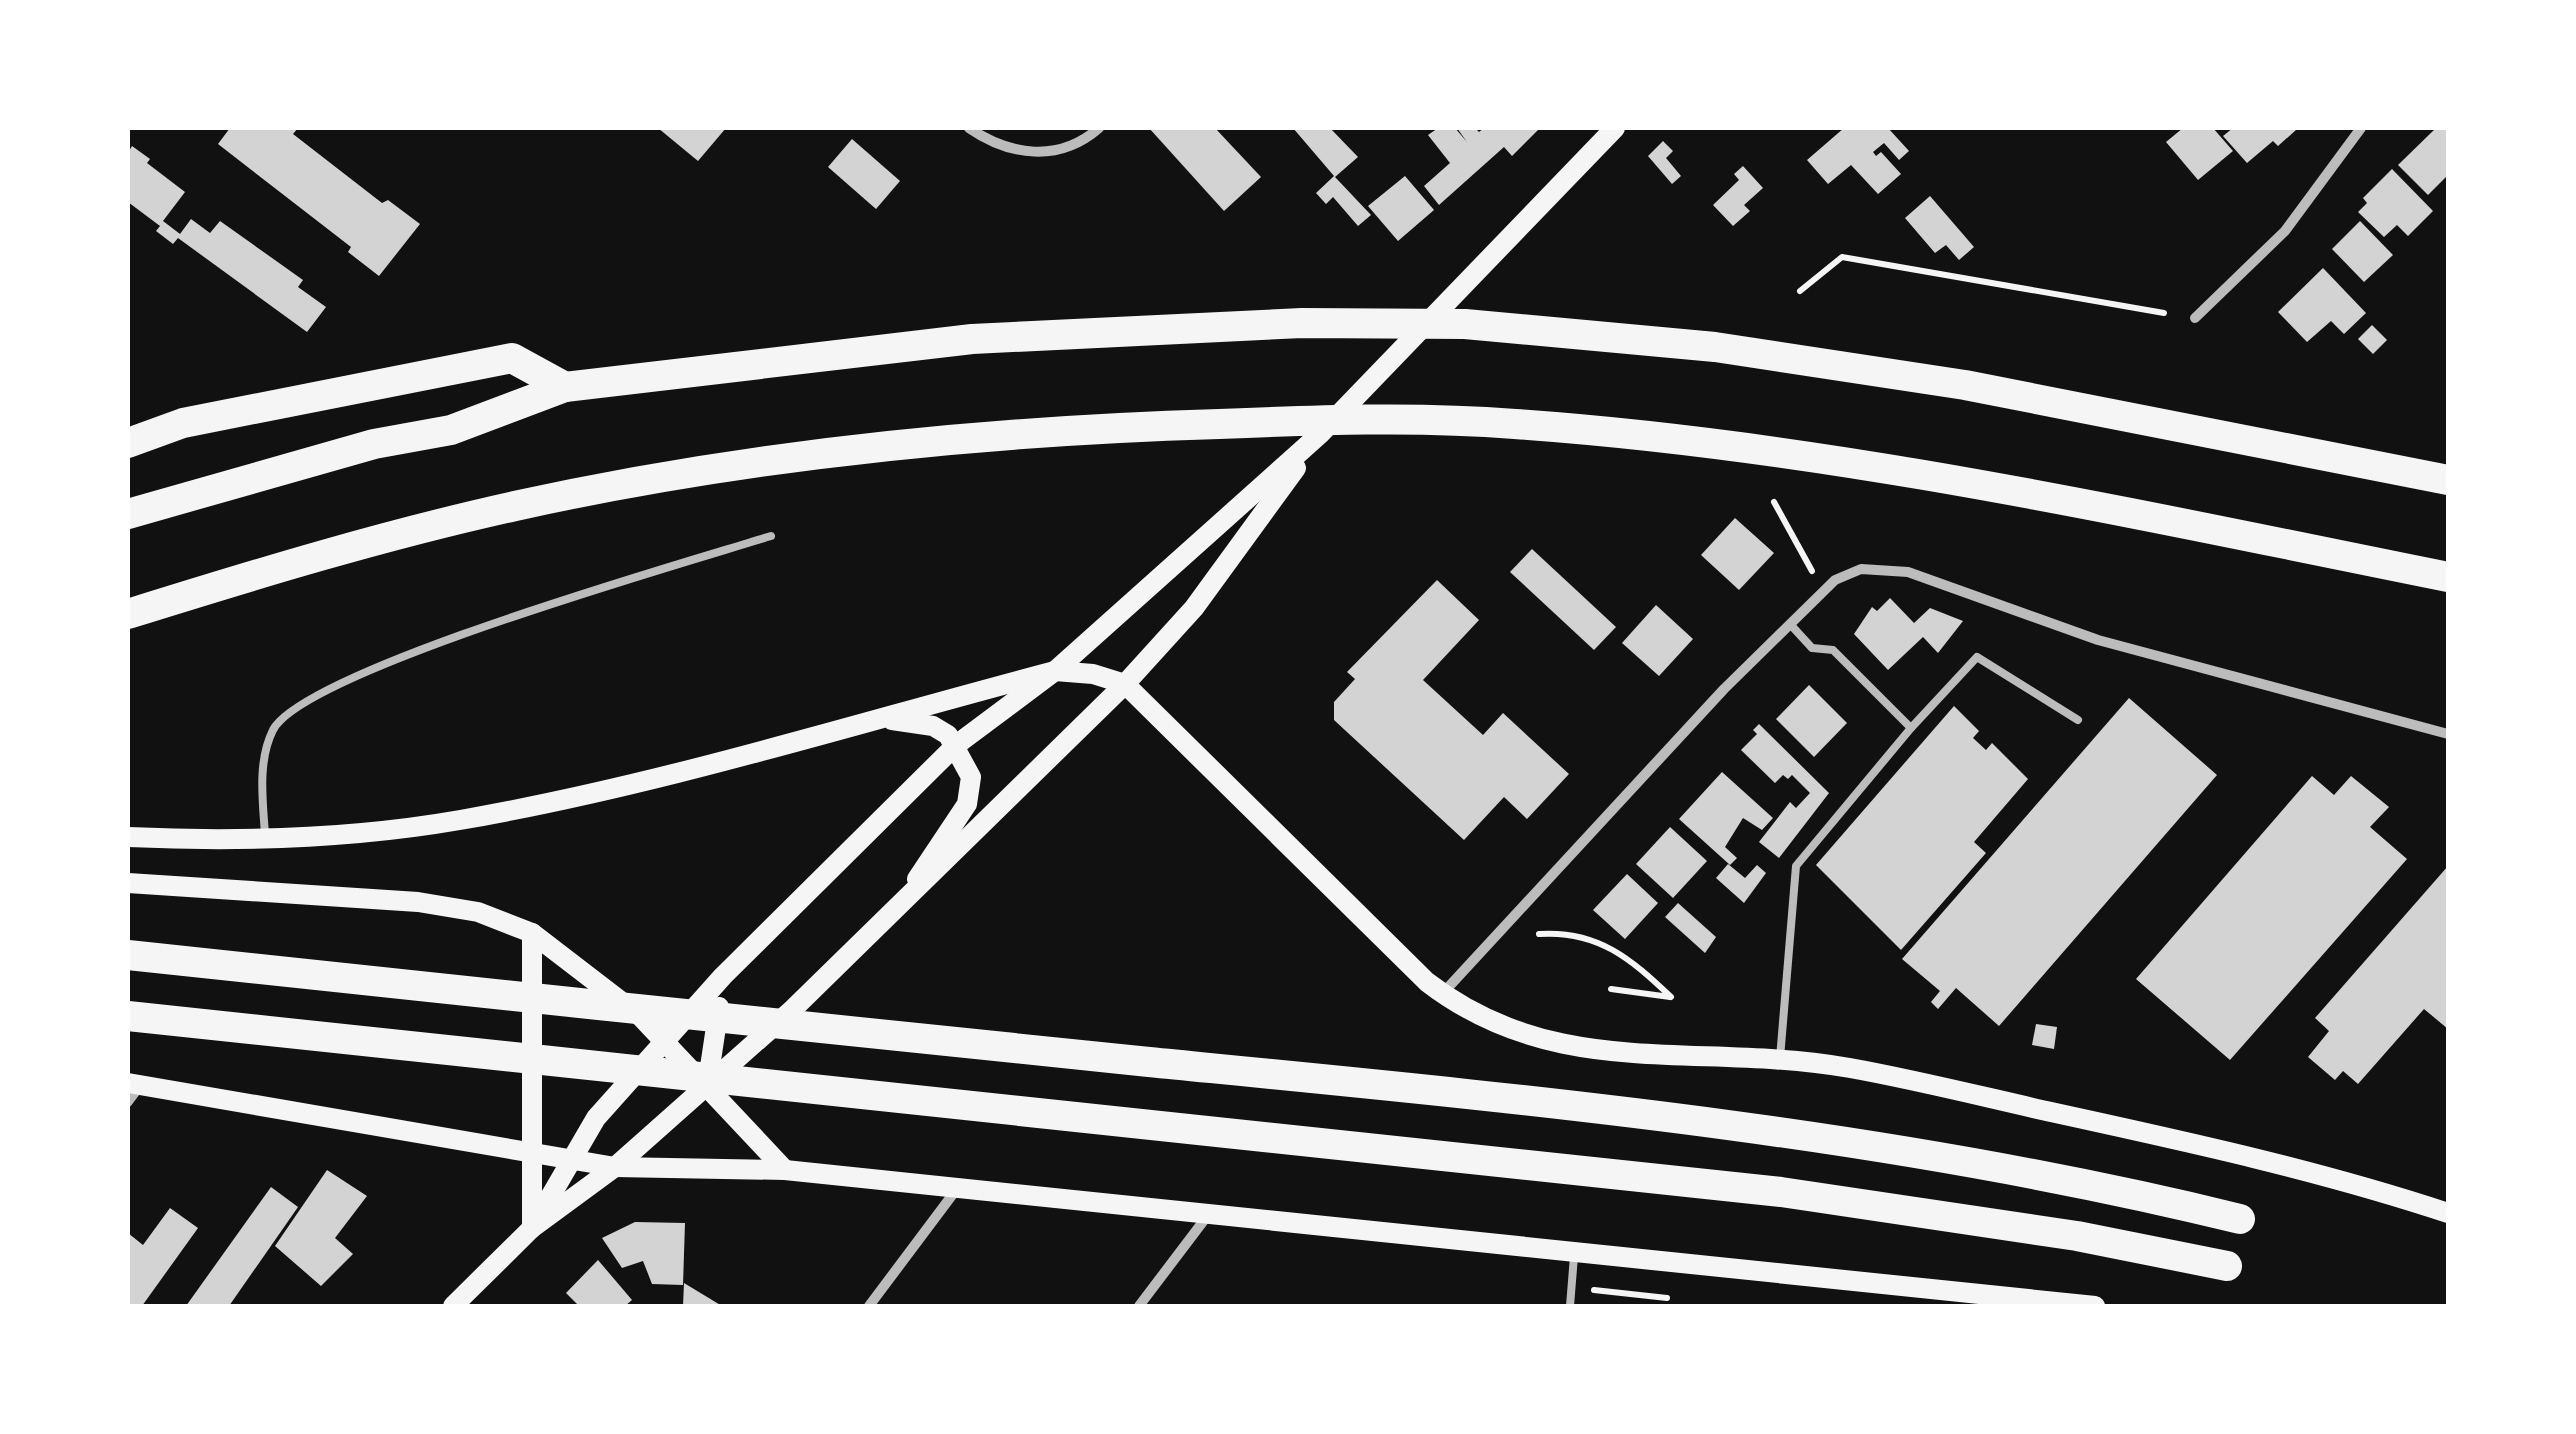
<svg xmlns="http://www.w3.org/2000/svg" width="2576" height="1434" viewBox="0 0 2576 1434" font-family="'Public Sans',sans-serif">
	<rect width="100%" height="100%" fill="#111"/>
	<!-- building -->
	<g fill="#d3d3d3">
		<path d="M230,128H298L293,134L382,203L388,200L420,224L379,276L348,252L351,247L218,144Z"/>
		<path d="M658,128H726L698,161Z"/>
		<path d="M1149,128H1215L1261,177L1224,211Z"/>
		<path d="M1293,128H1330L1358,157L1335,177L1371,215L1358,226L1333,197L1326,204L1316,193L1334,176Z"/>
		<path d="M1438,128H1455L1467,142L1457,128H1475L1479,132L1484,128H1540L1512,156L1504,147L1439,205L1424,186L1450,163L1428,135Z"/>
		<path d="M1844,128H1888L1909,151L1899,160L1884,143L1873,152L1876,156L1881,152L1901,174L1878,194L1851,165L1828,184L1807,160Z"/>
		<path d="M2183,128H2213L2233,151L2198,180L2166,142Z"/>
		<path d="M2233,128H2294L2296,130L2278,146L2273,141L2247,163L2223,136Z"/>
		<path d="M2436,128H2448V175L2428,195L2398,165Z"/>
		<path d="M852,139L900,181L876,209L828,167Z"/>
		<path d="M1663,141L1673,151L1666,158L1681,176L1672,184L1648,156Z"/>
		<path d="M132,146L150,159L147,163L185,192L163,221L180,234L191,219L210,233L220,221L303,280L298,287L326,307L307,332L178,238L173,244L156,231L160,226L128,202V153Z"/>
		<path d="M1743,166L1763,188L1744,205L1750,211L1733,226L1713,205L1739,180L1734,174Z"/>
		<path d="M2392,169L2433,211L2408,236L2397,225L2384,237L2358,212L2367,203L2363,198Z"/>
		<path d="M1405,176L1434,210L1398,241L1368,206Z"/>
		<path d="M1930,196L1974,247L1959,260L1946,245L1935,253L1905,218Z"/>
		<path d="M2360,221L2393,255L2364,282L2332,249Z"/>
		<path d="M2323,268L2366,313L2344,334L2331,321L2307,342L2278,312Z"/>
		<path d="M2372,325L2387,340L2373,354L2358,339Z"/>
		<path d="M1735,518L1774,553L1739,590L1701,555Z"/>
		<path d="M1532,549L1616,627L1594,650L1510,572Z"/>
		<path d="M1437,580L1479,620L1423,680L1483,735L1503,713L1569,774L1527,819L1504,797L1464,840L1334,720V702L1355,679L1347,672Z"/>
		<path d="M1890,598L1914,623L1930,608L1963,621L1938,653L1923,637L1888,670L1854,634L1872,607L1877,611Z"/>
		<path d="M1656,605L1693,639L1659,676L1622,643Z"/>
		<path d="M1809,685L1847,723L1814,757L1776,719Z"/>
		<path d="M2129,698L2217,775L1999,1026L1956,988L1938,1009L1931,1002L1940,991L1902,959Z"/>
		<path d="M1954,706L1979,731L1973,738L1986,750L1992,743L2028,779L1974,842L1986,853L1901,950L1816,865Z"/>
		<path d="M1759,724L1829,793L1779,858L1759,842L1790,802L1796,808L1810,793L1792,775L1788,779L1783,775L1775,783L1741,750L1757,734L1753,730Z"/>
		<path d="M1722,772L1773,818L1762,830L1743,818L1725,847L1737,858L1730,865L1679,819Z"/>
		<path d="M2312,776L2334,795L2351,776L2389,807L2370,827L2407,859L2230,1060L2136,979Z"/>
		<path d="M1670,827L1707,861L1673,898L1636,864Z"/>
		<path d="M1728,864L1745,878L1757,865L1766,873L1744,903L1716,878Z"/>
		<path d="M2448,866V1029L2424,1009L2358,1084L2343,1071L2335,1080L2308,1057L2329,1031L2315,1018Z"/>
		<path d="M1627,874L1658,903L1625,939L1593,910Z"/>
		<path d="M1678,903L1716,937L1705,953L1665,917Z"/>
		<path d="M2036,1024L2057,1027L2054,1049L2032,1045Z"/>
		<path d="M327,1170L367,1196L335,1238L353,1254L321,1286L275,1246Z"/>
		<path d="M271,1187L298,1207L229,1306H186Z"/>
		<path d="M170,1208L198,1228L142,1306H128V1233L143,1245Z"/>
		<path d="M635,1222L685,1223L683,1285L652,1284L643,1261L622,1268L602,1238Z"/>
		<path d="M598,1260L632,1300L625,1306H579L566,1293Z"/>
		<path d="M684,1283L722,1306H683Z"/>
	</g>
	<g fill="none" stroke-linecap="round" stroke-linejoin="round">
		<!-- path -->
		<g stroke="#f5f5f5" stroke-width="6">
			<path d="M1800,291L1842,257L2164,313"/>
			<path d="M1774,502L1812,571"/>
			<path d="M1539,934C1598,930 1631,959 1671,997"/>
			<path d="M1611,989L1670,997"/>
			<path d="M1594,1290L1667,1298"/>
		</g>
		<!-- service -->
		<g stroke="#bcbcbc" stroke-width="8">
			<path d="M1790,624L1812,648L1833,650L1911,728"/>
			<path d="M265,835C263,802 257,762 273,730C305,670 688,562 771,536"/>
			<path d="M1780,1058L1796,866L1911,728L1977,657L2078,720"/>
			<path d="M128,1103L140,1087"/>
			<path d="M1570,1306L1574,1256"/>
		</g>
		<!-- minor -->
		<g stroke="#bcbcbc" stroke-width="10">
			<path d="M969,128C1010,156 1059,163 1099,128"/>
			<path d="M2195,318L2285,231L2361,128"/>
			<path d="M1443,993L1724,689L1835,580L1861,569L1908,572L2098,640L2448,734"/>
			<path d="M869,1306L956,1190"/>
			<path d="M1139,1306L1208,1215"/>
		</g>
		<!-- secondary -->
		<g stroke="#f5f5f5" stroke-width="20">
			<path d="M892,720L933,726L948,735L971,777L967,804L917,879"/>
			<path d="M128,837C237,842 351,839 460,820C661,785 857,723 1055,671L1093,674L1125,684L1427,982C1558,1083 1698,1041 1850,1068C1917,1080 1984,1097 2051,1112C2184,1141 2318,1170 2448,1213"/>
			<path d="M128,883L418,902L478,912L532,933L640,1016L785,1170"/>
			<path d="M532,933V1226"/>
			<path d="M128,1083L615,1167L785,1170L2095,1306"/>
			<path d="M707,1087L719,1007"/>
			<path d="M532,1228L596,1118L723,976L956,745L1055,671L1320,434L1615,128"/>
			<path d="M453,1306L532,1228L615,1167L793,1009L1125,684L1194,608L1296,468"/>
		</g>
		<!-- motorway -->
		<g stroke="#f5f5f5" stroke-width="30">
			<path d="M128,443L183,423L512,358L565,387"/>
			<path d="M128,514L374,444L451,430L565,387L972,339L1302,323L1465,324L1715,347L1965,385L2448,480"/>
			<path d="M128,614C256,574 384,535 515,506C746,455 983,431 1219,424C1317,420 1417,416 1515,424C1831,446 2139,515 2448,577"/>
			<path d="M128,955C468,991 809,1028 1149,1062C1514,1098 1883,1131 2240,1219"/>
			<path d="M128,1016L1781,1192L2077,1236L2227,1266"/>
		</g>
	</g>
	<!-- border -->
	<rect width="2576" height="1434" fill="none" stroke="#ffffff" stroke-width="260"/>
</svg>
